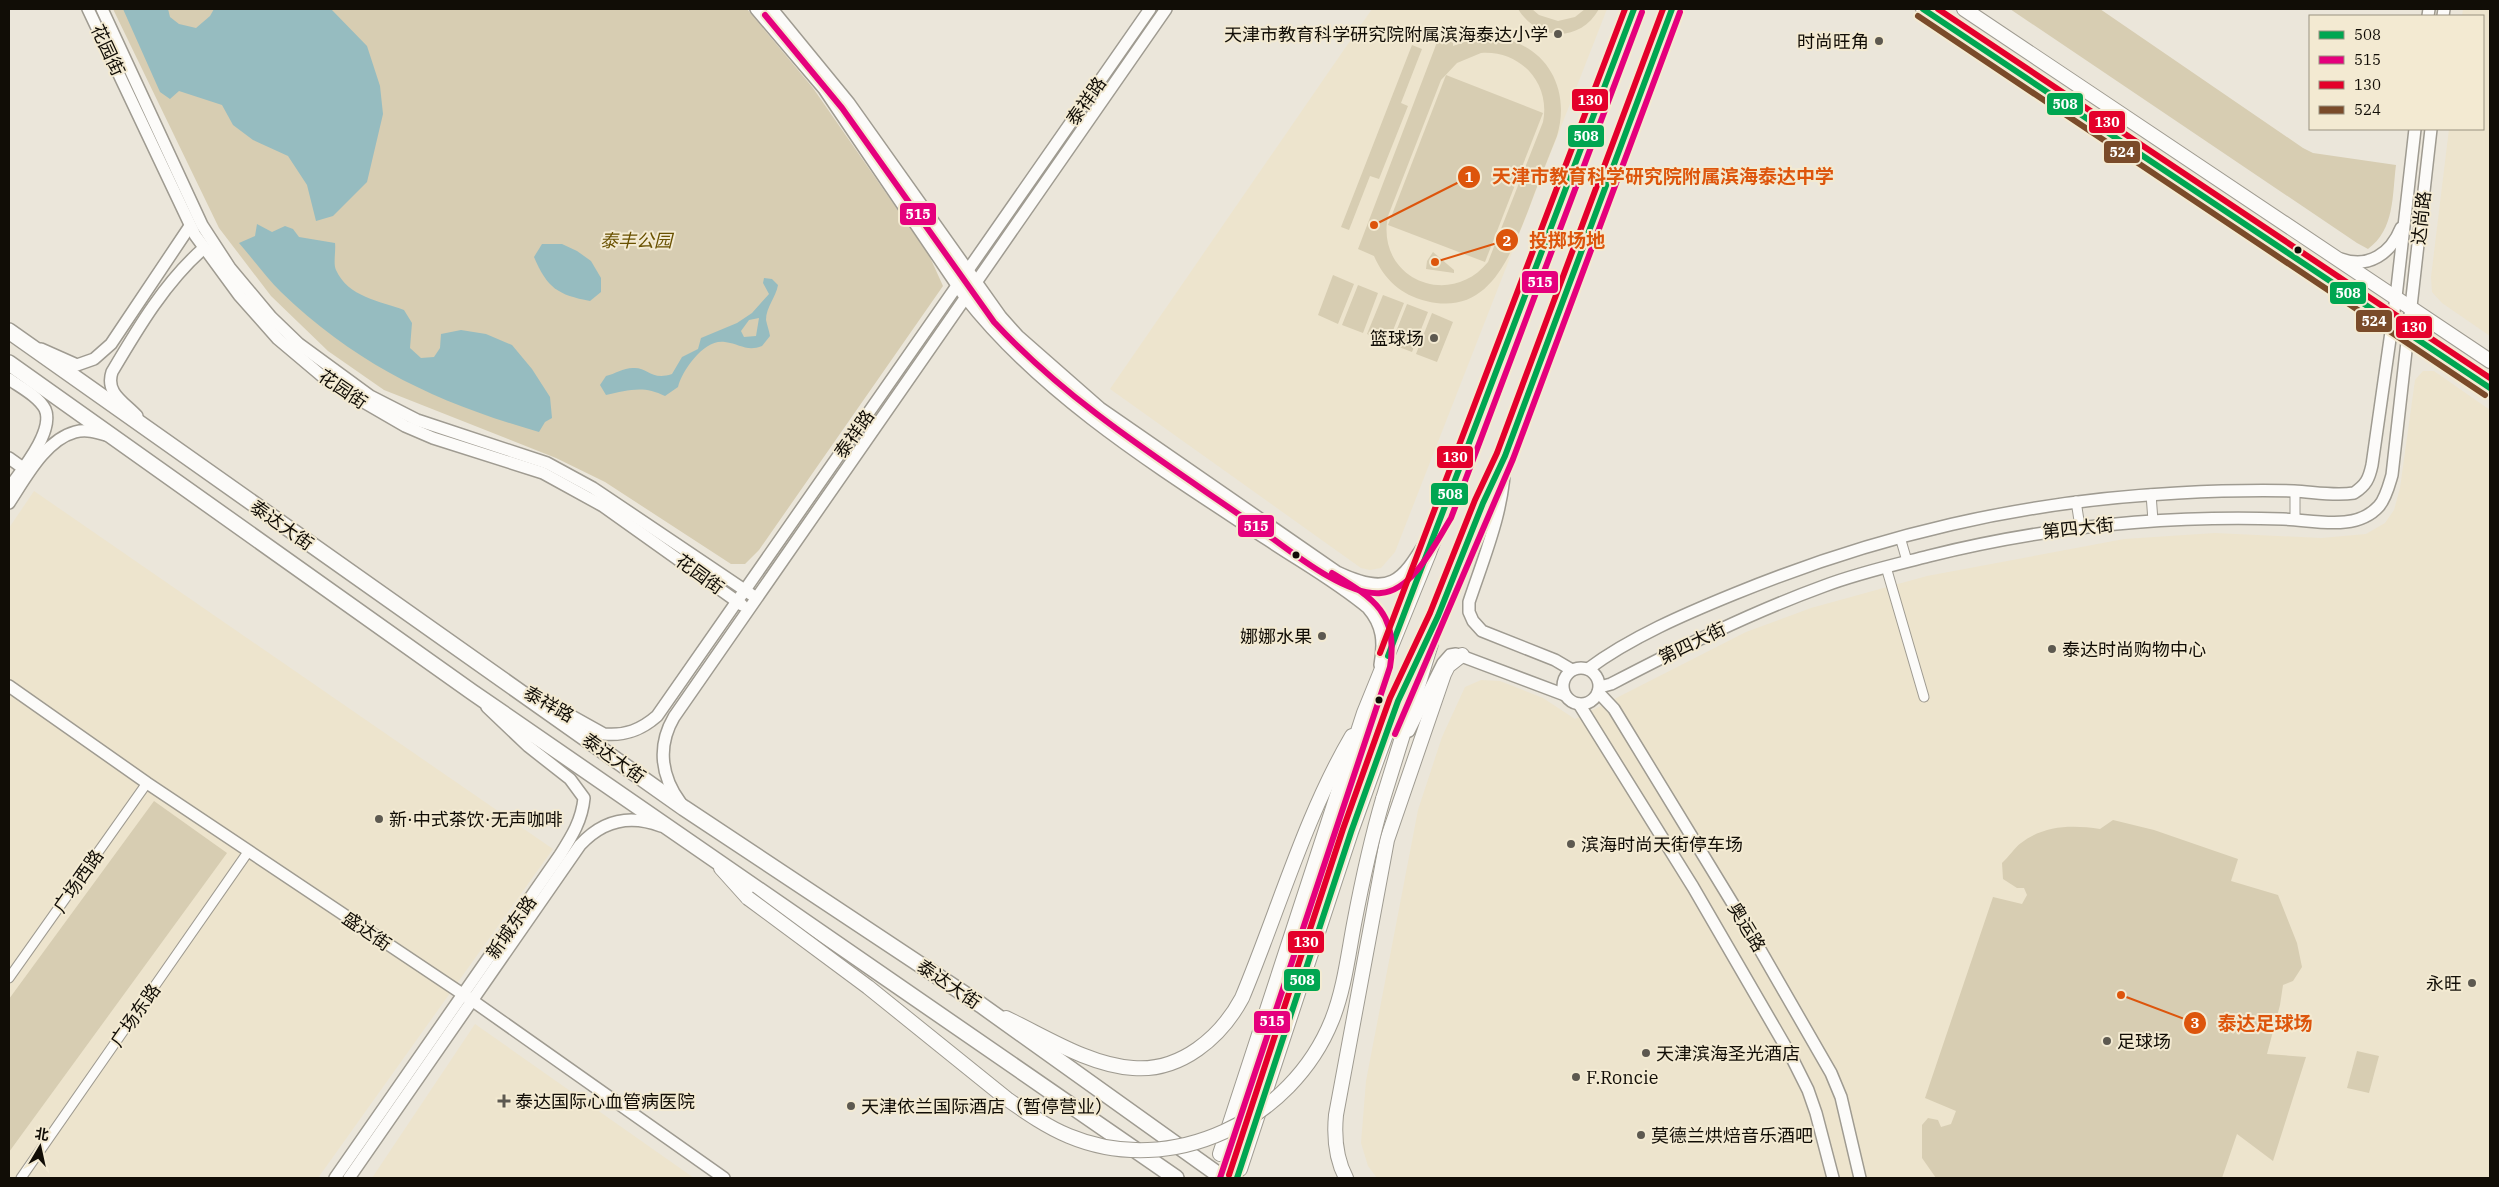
<svg xmlns="http://www.w3.org/2000/svg" width="2499" height="1187" viewBox="0 0 2499 1187" font-family="'IBM Plex Serif','Noto Sans SC',serif">
	<rect width="100%" height="100%" fill="#ebe6da"/>
	<!-- built -->
	<g fill="#ede4cd">
		<path d="M1372,9H1607L1395,552L1381,568L1370,570L1361,568L1110,389Z"/>
		<path d="M2463,9H2490V336L2442,303L2432,292L2431,277L2449,129H2483V16H2462Z"/>
		<path d="M2423,371H2434L2490,410V1178H1377L1368,1166L1361,1143L1366,1081L1418,810L1442,737L1465,687L1481,680L1500,681L1543,698L1575,719L1746,632L1811,608L1927,576L2124,539L2215,533L2321,538L2366,534L2385,523L2394,510L2400,488L2415,380Z"/>
		<path d="M34,491L553,849L318,1178H9V528Z"/>
		<path d="M475,1024L694,1178H372Z"/>
	</g>
	<!-- green -->
	<g fill="#d7cdb2" fill-rule="evenodd">
		<path d="M113,9H747L813,88L929,255L943,286L759,550L745,564H731L605,482L556,458L384,390L328,351L271,296L219,228Z"/>
		<path d="M1518,9H1532L1539,15L1558,21L1575,17L1585,9H1599C1580,43 1538,41 1518,9Z"/>
		<path d="M2010,9H2100L2303,148L2313,153L2396,165C2392,196 2395,229 2368,249L2357,243Z"/>
		<path d="M1482,36C1539,36 1573,82 1557,136C1547,161 1537,186 1528,211C1510,256 1489,317 1426,301C1401,295 1384,279 1374,256L1358,249L1439,37L1453,43V46ZM1481,53C1520,50 1551,83 1543,122L1488,262C1449,310 1375,278 1388,216L1441,80L1457,63Z"/>
		<path d="M1412,45L1422,49L1401,103L1408,106L1379,179L1370,176L1349,230L1341,227Z"/>
		<path d="M1446,75L1543,113L1485,262L1388,225Z"/>
		<path d="M1433,252L1454,270V273L1426,269L1427,261Z"/>
		<path d="M1333,275L1354,284L1338,324L1318,315Z"/>
		<path d="M1358,285L1378,293L1363,333L1342,325Z"/>
		<path d="M1383,295L1404,303L1388,343L1367,334Z"/>
		<path d="M1407,304L1428,312L1412,352L1391,344Z"/>
		<path d="M1432,313L1453,322L1437,362L1416,354Z"/>
		<path d="M154,801L227,853L9,1152V999Z"/>
		<path d="M2113,820L2154,830L2238,859L2231,881L2278,895L2297,943L2302,967L2293,981L2283,985L2280,1005L2267,1054L2306,1057L2273,1161L2237,1134L2222,1178H1936L1922,1158V1125L1928,1118L1938,1120L1941,1127L1951,1124L1956,1111L1925,1098L1993,897L2022,904L2027,895L2024,888H2017L2003,879L2002,863C2009,857 2014,848 2021,843C2045,825 2072,825 2100,829Z"/>
		<path d="M2357,1051L2379,1056L2369,1093L2347,1088Z"/>
	</g>
	<!-- water -->
	<g fill="#96bcc0" fill-rule="evenodd">
		<path d="M123,9H168L170,17L179,24L196,28L210,16L214,9H331L367,46L380,86L383,114L367,182L333,216L316,221L307,185L288,156L253,140L233,125L222,105L179,91L170,99L160,92Z"/>
		<path d="M257,224L272,232L285,226L293,229L299,237L335,243C336,251 333,264 336,270C348,297 380,301 404,310L412,323L410,348L421,358L434,357L440,348L441,334L461,330L486,334L512,345L532,369L550,397L552,418L545,422L539,432C438,403 358,366 281,292C266,277 253,259 239,243L255,236Z"/>
		<path d="M542,244H562L577,251L591,261L601,278V292L590,301C558,295 547,288 534,257Z"/>
		<path d="M764,278L772,279L778,285C776,297 766,307 766,320C767,325 769,330 770,336L762,346C747,352 740,344 725,342C705,338 682,370 678,387L665,396C644,385 628,390 606,395L600,385L606,376C615,374 623,368 633,368C648,367 651,381 672,374L682,357L698,349L701,338L737,323L752,313L769,294L763,283ZM759,318L756,336L744,337L741,331L749,320Z"/>
	</g>
	<g fill="none" stroke-linecap="round" stroke-linejoin="round">
		<defs>
			<g id="street">
				<path d="M2151,494L2153,521"/>
				<path d="M2076,501L2080,527"/>
				<path d="M2295,519V491"/>
				<path d="M1900,537L1907,561"/>
				<path d="M1886,567L1924,697"/>
				<path d="M9,978L147,783"/>
				<path d="M21,1178L248,852"/>
			</g>
			<g id="secondary">
				<path d="M88,9L195,235L239,295L278,339L329,382L405,426L433,438L543,473L603,506L742,605"/>
				<path d="M102,9L202,225L230,268L271,317L299,344L370,396L417,420L547,463L593,488L752,595"/>
				<path d="M756,9L824,89L965,297C1044,398 1162,470 1268,540C1301,562 1337,582 1368,608C1383,625 1384,643 1380,665"/>
				<path d="M772,9L849,103L1001,317L1018,336L1100,408L1337,572C1398,601 1404,575 1435,527"/>
				<path d="M2428,16L2429,9"/>
				<path d="M2443,16L2444,9"/>
				<path d="M2341,259C2369,269 2391,253 2401,228"/>
				<path d="M41,349L77,365L94,359L111,344L190,226"/>
				<path d="M9,379C20,387 38,396 45,409C55,431 21,471 9,488"/>
				<path d="M137,416C124,402 105,393 112,372C138,328 165,282 204,248"/>
				<path d="M1505,456C1505,508 1485,554 1469,602V612L1473,621L1482,631L1555,660L1572,670"/>
				<path d="M9,458L23,468"/>
				<path d="M9,503C25,479 45,440 75,432C86,429 96,432 106,435"/>
				<circle cx="1581" cy="686" r="18"/>
				<path d="M1588,669C1631,637 1685,614 1734,594C1878,535 2022,501 2178,493C2216,491 2256,490 2294,491C2314,492 2334,496 2354,493C2366,485 2369,479 2372,465L2396,297L2415,129"/>
				<path d="M9,686L147,783L473,1001L724,1178"/>
				<path d="M1600,687L1611,684C1680,648 1750,613 1824,586C1858,573 1894,565 1929,556C2045,527 2163,515 2283,519C2314,520 2356,532 2379,506C2386,498 2389,485 2392,475L2431,129"/>
				<path d="M1598,692L1614,709L1747,927L1831,1073L1841,1097L1860,1178"/>
				<path d="M534,695L604,734C625,736 641,730 657,716L1150,9"/>
				<path d="M1579,704L1693,887L1791,1056L1808,1090L1816,1113L1833,1178"/>
				<path d="M1409,731L1443,663L1450,655L1456,654L1565,695"/>
				<path d="M680,802C661,776 657,746 674,717L1166,9"/>
				<path d="M335,1178L560,855C572,836 582,820 584,798L570,779L528,746L487,707"/>
				<path d="M349,1178L580,845C603,820 630,814 661,826"/>
			</g>
			<g id="primary">
				<path d="M1923,9L2490,388"/>
				<path d="M1964,9L2490,361"/>
				<path d="M1383,799L1431,644"/>
				<path d="M721,868L748,898"/>
				<path d="M1006,1018C1046,1037 1089,1065 1133,1068C1181,1072 1221,1037 1242,998C1278,912 1305,816 1352,736"/>
				<path d="M1220,1154L1364,713L1429,553L1634,9"/>
				<path d="M1240,1169L1351,832L1398,701L1438,616L1483,503L1505,456L1672,9"/>
				<path d="M1346,1178C1336,1159 1334,1136 1336,1115L1387,840L1444,674L1448,666L1462,655"/>
			</g>
			<g id="highway">
				<path d="M9,331L684,808L981,1005L1223,1178"/>
				<path d="M9,363L472,692L1176,1178"/>
			</g>
		</defs>
		<!-- street casing -->
		<use href="#street" stroke="#9f9b91" stroke-width="11"/>
		<!-- secondary casing -->
		<use href="#secondary" stroke="#9f9b91" stroke-width="14"/>
		<!-- primary casing -->
		<use href="#primary" stroke="#9f9b91" stroke-width="16"/>
		<!-- highway casing -->
		<use href="#highway" stroke="#9f9b91" stroke-width="18"/>
		<!-- street -->
		<use href="#street" stroke="#fcfbf9" stroke-width="9"/>
		<!-- secondary -->
		<use href="#secondary" stroke="#fcfbf9" stroke-width="11"/>
		<!-- primary -->
		<use href="#primary" stroke="#fcfbf9" stroke-width="14"/>
		<!-- highway -->
		<use href="#highway" stroke="#fcfbf9" stroke-width="15"/>
		<defs>
			<path id="primary-bridge" d="M748,898L868,987L1007,1099C1027,1113 1047,1127 1069,1136C1172,1179 1292,1120 1332,1020C1344,990 1348,956 1354,924C1362,882 1371,840 1383,799"/>
		</defs>
		<!-- primary-bridge casing -->
		<use href="#primary-bridge" stroke="#9f9b91" stroke-width="16" stroke-linecap="butt"/>
		<!-- primary-bridge -->
		<use href="#primary-bridge" stroke="#fcfbf9" stroke-width="14"/>
		<defs>
			<g id="bus-1">
				<path d="M1923,9L2490,388"/>
				<path d="M1388,656L1634,9"/>
				<path d="M1237,1178L1351,832L1398,701L1438,616L1483,503L1505,456L1672,9"/>
			</g>
			<g id="bus-2">
				<path d="M765,15L842,108L994,322C1067,401 1159,459 1247,520C1280,542 1342,597 1381,593C1413,591 1436,542 1451,518L1642,12"/>
				<path d="M1395,734L1513,459L1680,12"/>
				<path d="M1220,1178L1390,667C1399,613 1373,598 1332,573"/>
			</g>
			<g id="bus-3">
				<path d="M1938,9L2490,378"/>
				<path d="M1380,653L1625,9"/>
				<path d="M1229,1175L1343,829L1390,698L1430,613L1475,500L1497,453L1663,9"/>
			</g>
			<path id="bus-4" d="M1918,16L2485,395"/>
		</defs>
		<!-- bus-1 casing -->
		<use href="#bus-1" stroke="#f3ead2" stroke-width="10"/>
		<!-- bus-2 casing -->
		<use href="#bus-2" stroke="#f3ead2" stroke-width="10"/>
		<!-- bus-3 casing -->
		<use href="#bus-3" stroke="#f3ead2" stroke-width="10"/>
		<!-- bus-4 casing -->
		<use href="#bus-4" stroke="#f3ead2" stroke-width="10"/>
		<!-- bus-1 -->
		<use href="#bus-1" stroke="#00a651" stroke-width="6"/>
		<!-- bus-2 -->
		<use href="#bus-2" stroke="#e5007d" stroke-width="6"/>
		<!-- bus-3 -->
		<use href="#bus-3" stroke="#e4002b" stroke-width="6"/>
		<!-- bus-4 -->
		<use href="#bus-4" stroke="#7a4b2a" stroke-width="6"/>
	</g>
	<!-- markers -->
	<g fill="#5d5950" stroke="#f3ead2" stroke-width="2">
		<circle cx="1558" cy="34" r="5"/>
		<circle cx="1879" cy="41" r="5"/>
		<circle cx="1434" cy="338" r="5"/>
		<circle cx="1322" cy="636" r="5"/>
		<circle cx="2052" cy="649" r="5"/>
		<circle cx="379" cy="819" r="5"/>
		<circle cx="1571" cy="844" r="5"/>
		<circle cx="2472" cy="983" r="5"/>
		<circle cx="2107" cy="1041" r="5"/>
		<circle cx="1646" cy="1053" r="5"/>
		<circle cx="1576" cy="1077" r="5"/>
		<path d="M501.5 1093.5h5v5h5v5h-5v5h-5v-5h-5v-5h5z"/>
		<circle cx="851" cy="1106" r="5"/>
		<circle cx="1641" cy="1135" r="5"/>
	</g>
	<g fill="#110d06" stroke="#f3ead2" stroke-width="2">
		<circle cx="2298" cy="250" r="4.5"/>
		<circle cx="1296" cy="555" r="4.5"/>
		<circle cx="1379" cy="700" r="4.5"/>
	</g>
	<g text-anchor="middle" dominant-baseline="central" stroke-width="4" stroke-linejoin="round" paint-order="stroke">
		<!-- poi labels -->
		<g font-size="18" fill="#110d06" stroke="#f3ead2" text-anchor="start">
			<text x="1548" y="34" text-anchor="end">天津市教育科学研究院附属滨海泰达小学</text>
			<text x="1869" y="41" text-anchor="end">时尚旺角</text>
			<text x="1424" y="338" text-anchor="end">篮球场</text>
			<text x="1312" y="636" text-anchor="end">娜娜水果</text>
			<text x="2062" y="649">泰达时尚购物中心</text>
			<text x="389" y="819">新·中式茶饮·无声咖啡</text>
			<text x="1581" y="844">滨海时尚天街停车场</text>
			<text x="2462" y="983" text-anchor="end">永旺</text>
			<text x="2117" y="1041">足球场</text>
			<text x="1656" y="1053">天津滨海圣光酒店</text>
			<text x="1586" y="1077">F.Roncie</text>
			<text x="515" y="1101">泰达国际心血管病医院</text>
			<text x="861" y="1106">天津依兰国际酒店（暂停营业）</text>
			<text x="1651" y="1135">莫德兰烘焙音乐酒吧</text>
		</g>
		<!-- street labels -->
		<g font-size="18" fill="#110d06" stroke="#f3ead2">
			<text transform="translate(108 50) rotate(65)">花园街</text>
			<text transform="translate(1086 101) rotate(-55)">泰祥路</text>
			<text transform="translate(2421 218) rotate(-84)">达尚路</text>
			<text transform="translate(343 389) rotate(34)">花园街</text>
			<text transform="translate(854 434) rotate(-55)">泰祥路</text>
			<text transform="translate(282 525) rotate(35)">泰达大街</text>
			<text transform="translate(2078 528) rotate(-6)">第四大街</text>
			<text transform="translate(700 574) rotate(36)">花园街</text>
			<text transform="translate(1692 643) rotate(-26)">第四大街</text>
			<text transform="translate(549 704) rotate(29)">泰祥路</text>
			<text transform="translate(614 758) rotate(35)">泰达大街</text>
			<text transform="translate(78 881) rotate(-55)">广场西路</text>
			<text transform="translate(511 927) rotate(-55)">新城东路</text>
			<text transform="translate(1747 927) rotate(59)">奥运路</text>
			<text transform="translate(367 931) rotate(34)">盛达街</text>
			<text transform="translate(949 984) rotate(34)">泰达大街</text>
			<text transform="translate(135 1015) rotate(-55)">广场东路</text>
		</g>
		<!-- park labels -->
		<g font-size="18" font-style="italic" fill="#695100" stroke="#f3ead2">
			<text x="636" y="240">泰丰公园</text>
		</g>
	</g>
	<!-- callouts -->
	<path fill="none" stroke="#dd550c" stroke-width="2" d="M1374 225L1469 177M1435 262L1507 240M2121 995L2195 1023"/>
	<g fill="#dd550c" stroke="#f3ead2" stroke-width="2">
		<circle cx="1374" cy="225" r="5"/>
		<circle cx="1435" cy="262" r="5"/>
		<circle cx="2121" cy="995" r="5"/>
		<circle cx="1469" cy="177" r="12"/>
		<circle cx="1507" cy="240" r="12"/>
		<circle cx="2195" cy="1023" r="12"/>
	</g>
	<g font-size="15" text-anchor="middle" font-weight="bold" fill="#fff">
		<text x="1469" y="182">1</text>
		<text x="1507" y="246">2</text>
		<text x="2195" y="1028">3</text>
	</g>
	<g font-size="19" text-anchor="middle" font-weight="bold" fill="#dd550c" stroke="#f3ead2" stroke-width="4" stroke-linejoin="round" paint-order="stroke">
		<text x="1663" y="183">天津市教育科学研究院附属滨海泰达中学</text>
		<text x="1567" y="247">投掷场地</text>
		<text x="2265" y="1030">泰达足球场</text>
	</g>
	<g stroke="#f3ead2" stroke-width="2">
		<rect x="1571" y="88" width="38" height="24" rx="5" fill="#e4002b"/>
		<rect x="2046" y="92" width="38" height="24" rx="5" fill="#00a651"/>
		<rect x="2088" y="110" width="38" height="24" rx="5" fill="#e4002b"/>
		<rect x="1567" y="124" width="38" height="24" rx="5" fill="#00a651"/>
		<rect x="2103" y="140" width="38" height="24" rx="5" fill="#7a4b2a"/>
		<rect x="899" y="202" width="38" height="24" rx="5" fill="#e5007d"/>
		<rect x="1521" y="270" width="38" height="24" rx="5" fill="#e5007d"/>
		<rect x="2329" y="281" width="38" height="24" rx="5" fill="#00a651"/>
		<rect x="2355" y="309" width="38" height="24" rx="5" fill="#7a4b2a"/>
		<rect x="2395" y="315" width="38" height="24" rx="5" fill="#e4002b"/>
		<rect x="1436" y="445" width="38" height="24" rx="5" fill="#e4002b"/>
		<rect x="1430" y="482" width="39" height="24" rx="5" fill="#00a651"/>
		<rect x="1237" y="514" width="38" height="24" rx="5" fill="#e5007d"/>
		<rect x="1287" y="930" width="38" height="24" rx="5" fill="#e4002b"/>
		<rect x="1283" y="968" width="38" height="24" rx="5" fill="#00a651"/>
		<rect x="1253" y="1010" width="38" height="24" rx="5" fill="#e5007d"/>
	</g>
	<g font-size="14" text-anchor="middle" font-weight="bold" fill="#fff">
		<text x="1590" y="105">130</text>
		<text x="2065" y="109">508</text>
		<text x="2107" y="127">130</text>
		<text x="1586" y="141">508</text>
		<text x="2122" y="157">524</text>
		<text x="918" y="219">515</text>
		<text x="1540" y="287">515</text>
		<text x="2348" y="298">508</text>
		<text x="2374" y="326">524</text>
		<text x="2414" y="332">130</text>
		<text x="1455" y="462">130</text>
		<text x="1450" y="499">508</text>
		<text x="1256" y="531">515</text>
		<text x="1306" y="947">130</text>
		<text x="1302" y="985">508</text>
		<text x="1272" y="1026">515</text>
	</g>
	<!-- border -->
	<rect width="2499" height="1187" fill="none" stroke="#110d06" stroke-width="20"/>
	<!-- legend -->
	<rect x="2309" y="15" width="175" height="115" fill="#f3ead2" stroke="#999280"/>
	<rect x="2319" y="31" width="25" height="8" fill="#00a651" stroke="#999280"/>
	<text x="2354" y="40" font-size="15" fill="#110d06">508</text>
	<rect x="2319" y="56" width="25" height="8" fill="#e5007d" stroke="#999280"/>
	<text x="2354" y="65" font-size="15" fill="#110d06">515</text>
	<rect x="2319" y="81" width="25" height="8" fill="#e4002b" stroke="#999280"/>
	<text x="2354" y="90" font-size="15" fill="#110d06">130</text>
	<rect x="2319" y="106" width="25" height="8" fill="#7a4b2a" stroke="#999280"/>
	<text x="2354" y="115" font-size="15" fill="#110d06">524</text>
	<!-- north arrow -->
	<g transform="translate(40 1147) rotate(9)" stroke="#f3ead2" stroke-width="4" paint-order="stroke">
	<path d="M0-4L9 19L0 12L-9 19Z" fill="#110d06"/>
	<text y="-8" font-size="14" font-weight="bold" text-anchor="middle" fill="#110d06">北</text>
	</g>
</svg>
